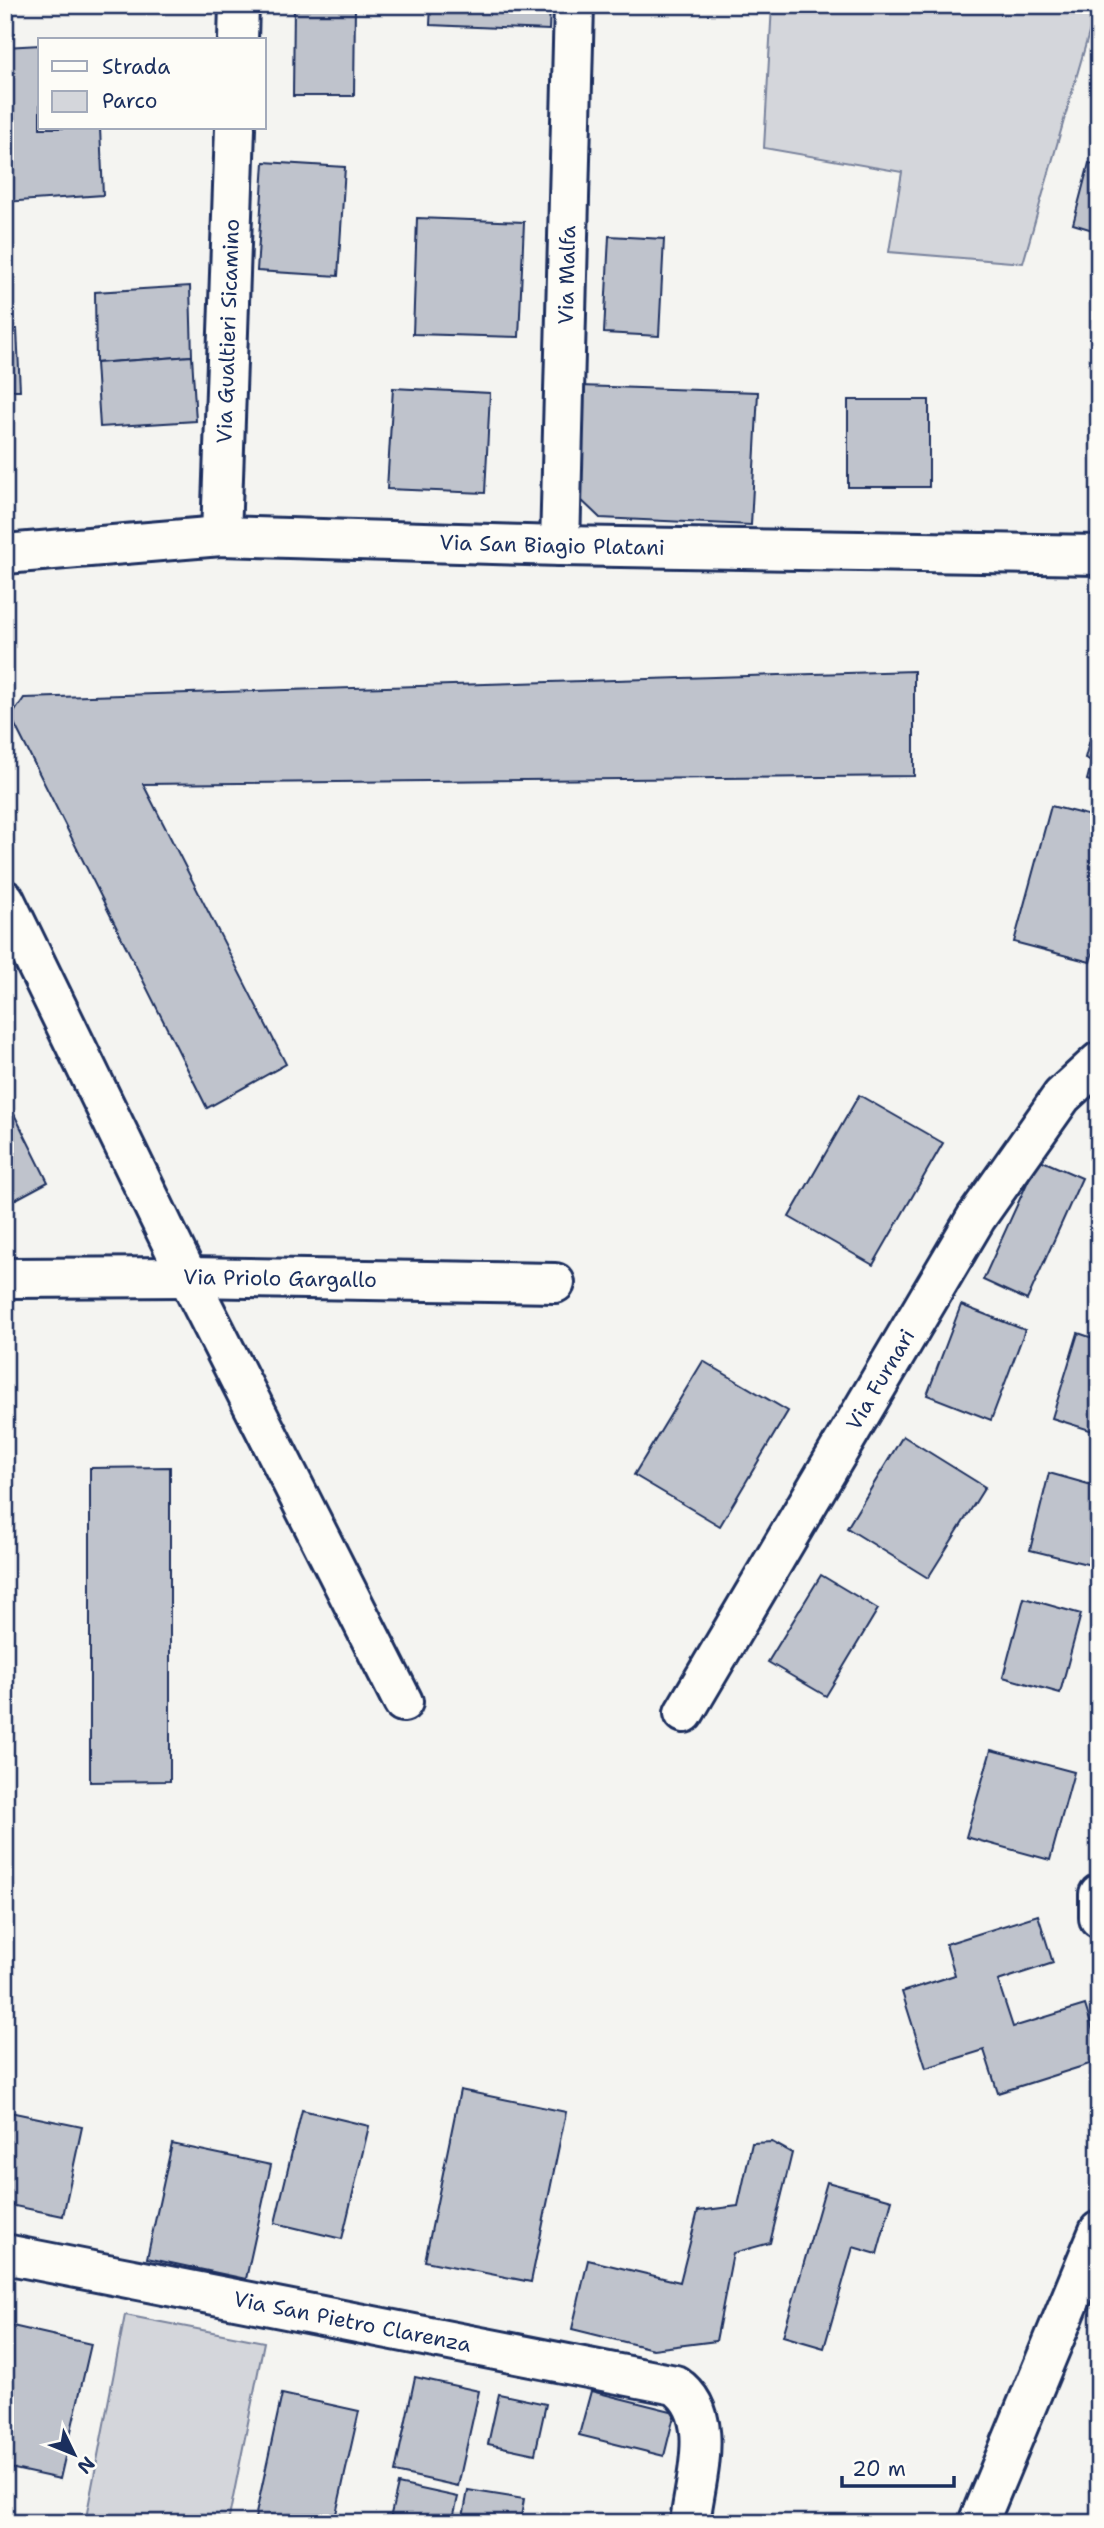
<svg xmlns="http://www.w3.org/2000/svg" width="1104" height="2528" viewBox="0 0 1104 2528" font-family="'Shantell Sans',sans-serif">
	<rect width="100%" height="100%" fill="#f4f4f1"/>
	<filter id="ink" filterUnits="userSpaceOnUse"><feTurbulence type="fractalNoise" baseFrequency=".0143" numOctaves="2"/><feDisplacementMap in="SourceGraphic" scale="14" xChannelSelector="R" yChannelSelector="G"/><feConvolveMatrix kernelMatrix="1 2 1 2 8 2 1 2 1" color-interpolation-filters="sRGB"/></filter>
	<g filter="url(#ink)">
		<!-- green -->
		<g fill="#d4d6db" stroke="#78829c" stroke-width="2">
			<path d="M772,5H1097L1023,263L889,252L902,172L764,148Z"/>
			<path d="M125,2315L264,2342L228,2523H85Z"/>
		</g>
		<!-- building -->
		<g fill="#bfc3cc" stroke="#1b2f5e" stroke-width="2">
			<path d="M294,5H355L354,96H293Z"/>
			<path d="M431,5H550L549,30L430,25Z"/>
			<path d="M40,45V128H100L103,195L5,202V47Z"/>
			<path d="M264,162L345,167L338,276L257,271Z"/>
			<path d="M1089,163L1099,166V232L1073,224Z"/>
			<path d="M417,218L524,222L519,337L413,334Z"/>
			<path d="M609,236L664,239L659,336L604,333Z"/>
			<path d="M190,286L192,356L96,363L95,292Z"/>
			<path d="M5,329H17L20,390H5Z"/>
			<path d="M192,356L196,421L100,427L96,363Z"/>
			<path d="M580,386L758,392L751,525L600,518L577,496Z"/>
			<path d="M393,388L490,393L485,493L387,489Z"/>
			<rect x="848" y="400" width="81" height="87"/>
			<path d="M914,671V776L143,784L286,1064L207,1108L11,717L24,698Z"/>
			<path d="M1097,714H1099V784L1087,780L1092,761L1085,758Z"/>
			<path d="M1051,806L1099,818V931L1090,962L1014,942Z"/>
			<path d="M859,1095L943,1143L873,1265L789,1217Z"/>
			<path d="M5,1096L48,1182L5,1205Z"/>
			<path d="M1038,1159L1082,1178L1027,1300L983,1280Z"/>
			<path d="M961,1305L1025,1330L991,1420L927,1395Z"/>
			<path d="M1078,1333L1099,1340V1433L1052,1418Z"/>
			<path d="M703,1361L788,1411L720,1526L634,1475Z"/>
			<path d="M903,1436L985,1487L928,1578L847,1528Z"/>
			<path d="M170,1467V1781L90,1782V1468Z"/>
			<path d="M1049,1473L1099,1487V1567L1030,1550Z"/>
			<path d="M821,1575L878,1609L826,1696L768,1662Z"/>
			<path d="M1024,1598L1081,1614L1060,1693L1003,1677Z"/>
			<path d="M991,1750L1074,1772L1050,1860L966,1837Z"/>
			<path d="M1038,1915L1053,1963L998,1981L1013,2027L1085,2005L1099,2050V2061L998,2093L984,2050L926,2068L902,1992L955,1975L946,1944Z"/>
			<path d="M460,2090L566,2112L531,2282L425,2261Z"/>
			<path d="M302,2110L369,2126L342,2239L275,2223Z"/>
			<path d="M5,2111L82,2127L63,2216L5,2204Z"/>
			<path d="M772,2142L792,2153L770,2243L733,2253L716,2341L653,2349L572,2329L588,2260L680,2282L698,2211L738,2206L752,2143Z"/>
			<path d="M172,2144L271,2165L246,2279L147,2258Z"/>
			<path d="M827,2182L892,2200L877,2254L853,2247L824,2348L783,2336Z"/>
			<path d="M8,2325L91,2344L60,2479L5,2467V2337Z"/>
			<path d="M415,2377L479,2391L458,2486L395,2472Z"/>
			<path d="M591,2391L675,2412L664,2456L579,2435Z"/>
			<path d="M282,2394L359,2411L334,2523H254Z"/>
			<path d="M499,2394L546,2404L535,2454L488,2444Z"/>
			<path d="M398,2484L458,2497L452,2523H389Z"/>
			<path d="M468,2490L524,2499L520,2523H462Z"/>
		</g>
		<g fill="none" stroke-linecap="round" stroke-linejoin="round">
			<defs>
				<g id="minor">
					<path d="M238,40L239,5"/>
					<path id="s1" d="M221,536L235,128"/>
					<path id="s2" d="M560,546L574,5"/>
					<path id="s3" d="M5,554L221,536L560,546L1099,555"/>
					<path d="M5,900L188,1277L403,1702"/>
					<path id="s4" d="M5,1278L188,1277L555,1283"/>
					<path id="s5" d="M684,1713L976,1218L1062,1096L1099,1062"/>
					<path d="M1099,1894V1918"/>
					<path id="s6" d="M5,2254L675,2385C718,2415 695,2479 690,2523"/>
					<path d="M978,2523L1099,2231"/>
				</g>
			</defs>
			<!-- minor casing -->
			<use href="#minor" stroke="#1b2f5e" stroke-width="44"/>
			<!-- minor -->
			<use href="#minor" stroke="#fdfcf7" stroke-width="38"/>
		</g>
	</g>
	<g text-anchor="middle" dominant-baseline="central" stroke-width="7" stroke-linejoin="round" paint-order="stroke">
		<!-- street labels -->
		<g font-size="21" fill="#1b2f5e" stroke="#fdfcf7">
			<text stroke="none"><textPath href="#s2" startOffset="271">Via Malfa</textPath></text>
			<text stroke="none"><textPath href="#s1" startOffset="205">Via Gualtieri Sicamino</textPath></text>
			<text stroke="none"><textPath href="#s3" startOffset="548">Via San Biagio Platani</textPath></text>
			<text stroke="none"><textPath href="#s4" startOffset="275">Via Priolo Gargallo</textPath></text>
			<text stroke="none"><textPath href="#s5" startOffset="387">Via Furnari</textPath></text>
			<text stroke="none"><textPath href="#s6" startOffset="354">Via San Pietro Clarenza</textPath></text>
		</g>
	</g>
	<!-- margin -->
	<rect width="1104" height="2528" fill="none" stroke="#fdfcf7" stroke-width="28"/>
	<rect x="14" y="14" width="1076" height="2500" fill="none" stroke="#1b2f5e" stroke-width="2.5" filter="url(#ink)"/>
	<!-- legend -->
	<rect x="38" y="38" width="228" height="91" fill="#fdfcf7" stroke="#a3aaba" stroke-width="2"/>
	<rect x="52" y="61" width="35" height="10" fill="#fdfcf7" stroke="#a3aaba" stroke-width="2"/>
	<text x="102" y="74" font-size="21" fill="#1b2f5e">Strada</text>
	<rect x="52" y="91" width="35" height="21" fill="#d4d6db" stroke="#a3aaba" stroke-width="2"/>
	<text x="102" y="108" font-size="21" fill="#1b2f5e">Parco</text>
	<!-- north arrow -->
	<g transform="translate(74 2454) rotate(133)" stroke="#fdfcf7" stroke-width="5" paint-order="stroke">
	<path d="M0-5L12 26L0 18L-12 26Z" fill="#1b2f5e"/>
	<text y="-10" font-size="19" font-weight="bold" text-anchor="middle" fill="#1b2f5e">N</text>
	</g>
	<!-- scale -->
	<path d="M842 2476v10h112v-10" fill="none" stroke="#1b2f5e" stroke-width="3.5"/>
	<text x="852" y="2476" font-size="21" fill="#1b2f5e" stroke="#fdfcf7" stroke-width="5" paint-order="stroke">20 m</text>
</svg>
